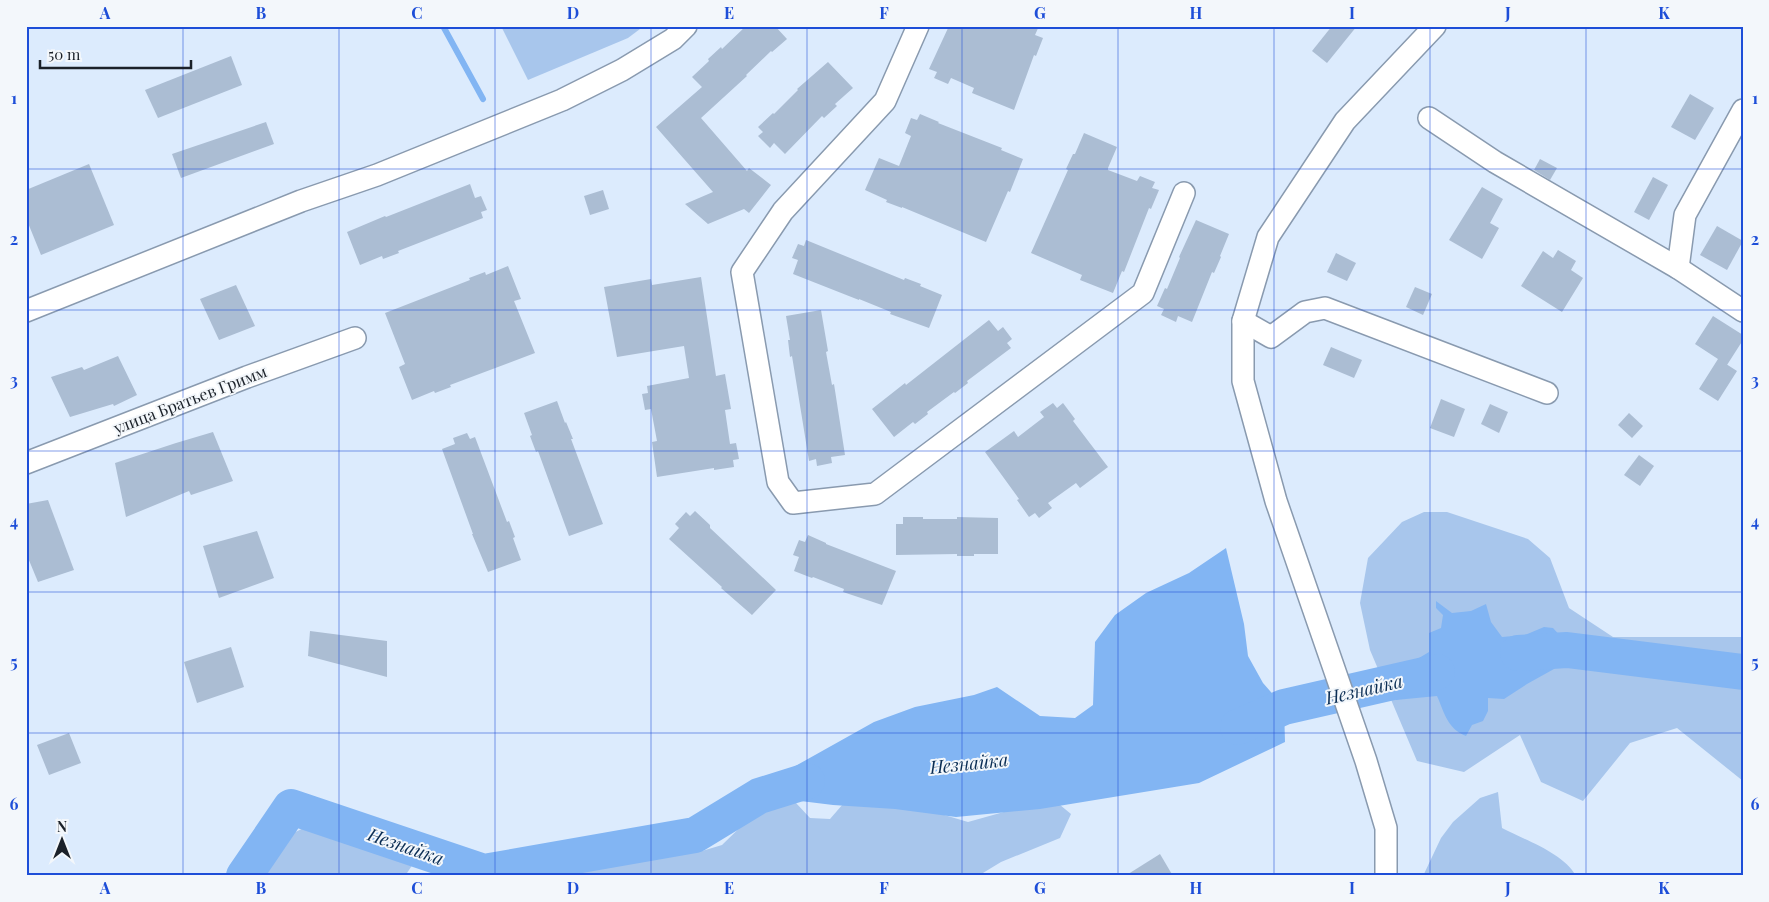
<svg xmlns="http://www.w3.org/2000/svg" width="1769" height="902" viewBox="0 0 1769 902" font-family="'Playfair Display',serif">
	<rect width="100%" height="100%" fill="#dcebfd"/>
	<!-- green -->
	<g fill="#a8c6ec">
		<path d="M501,26H644L628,38L528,80Z"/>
		<path d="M1424,512H1447L1528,539L1550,558L1569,608L1613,637H1743V781L1677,728L1630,743L1583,801L1541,782L1520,735L1464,772L1417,761L1370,650L1360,603L1368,558L1402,522Z"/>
		<path d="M856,789L968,822L1029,805L1054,800L1071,814L1060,838L1001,862L978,876H562L613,856L634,854H681L702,851L722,845L756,812L776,802L796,803L810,818L830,819Z"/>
		<path d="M1498,792L1502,828C1525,840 1564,853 1576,876H1423L1441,838L1453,822L1480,798Z"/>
		<path d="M309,826C346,835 381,842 415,861L405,876H240C257,853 283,836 309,826Z"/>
	</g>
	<!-- water -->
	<g fill="#82b5f3">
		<path d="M1226,548L1244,624L1248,656L1263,683L1284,707L1285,742L1199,783L1040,809L956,817L895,809L833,805L759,796L790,769L874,722L915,707L974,695L997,687L1040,716L1075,718L1093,705L1095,642L1115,615L1146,593L1189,573Z"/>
		<path d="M1436,601L1452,613L1471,611L1486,604L1491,622L1502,637L1525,635L1544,627L1553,628L1564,640L1567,650L1554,669L1527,684L1504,699L1488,698V711L1483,721L1472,725L1466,736C1447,728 1445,714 1437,696L1396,700L1388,682L1404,667L1429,652V633L1441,628L1443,615L1436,608Z"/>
	</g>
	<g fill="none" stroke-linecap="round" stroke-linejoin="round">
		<!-- stream -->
		<path stroke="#82b5f3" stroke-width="6" d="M443,26L483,99"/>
		<!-- river -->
		<g stroke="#82b5f3" stroke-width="36">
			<path d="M1518,653L1567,650L1743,672"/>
			<path d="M1238,727L1284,707L1437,672"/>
			<path d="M244,876L291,807L484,872L695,835L759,796L807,781"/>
		</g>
	</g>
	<!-- building -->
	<g fill="#abbdd3">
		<path d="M746,26H775L787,39L772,52L771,51L746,75L747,76L701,118L747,171L749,168L771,185L749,213L744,209L708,224L685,204L713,192L656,127L702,87L692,77L709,61L708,59L721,47L722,49Z"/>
		<path d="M949,26H1039L1035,35L1043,38L1036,56L1034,55L1014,110L972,93L974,88L951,78L948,84L934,78L937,72L929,69Z"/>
		<path d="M1332,26H1357L1327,63L1312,51Z"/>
		<path d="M231,56L242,85L158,118L145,90Z"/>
		<path d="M828,62L853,88L835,104L837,106L824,118L822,116L785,154L774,143L770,148L758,136L763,132L758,127L773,113L774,114L798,90L797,89Z"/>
		<path d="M1690,94L1714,108L1695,140L1671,127Z"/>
		<path d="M920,114L939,122L938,123L1002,148L1001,150L1023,159L1010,192L1008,191L986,242L902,207V208L886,202L887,200L865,190L879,158L899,166L911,136L905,133L911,118L917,120Z"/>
		<path d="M266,122L274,144L181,178L172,154Z"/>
		<path d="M1084,133L1117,147L1108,168V170L1137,181L1140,176L1155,182L1152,188L1159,190L1151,209L1149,208L1124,272L1122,271L1113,293L1080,280L1082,275L1031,253L1068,170L1066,169L1073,154H1075Z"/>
		<path d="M1540,159L1557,168L1550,180L1534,170Z"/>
		<path d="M89,164L114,225L41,255L26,218V190Z"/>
		<path d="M1653,177L1668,185L1649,220L1634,212Z"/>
		<path d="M470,184L475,198L481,196L487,210L481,212L483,218L398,251L399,253L383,259L382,256L360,265L347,232L385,216L386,217Z"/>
		<path d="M1482,187L1503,199L1490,223L1499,228L1482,259L1449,240Z"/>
		<path d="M603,190L609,209L590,215L584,196Z"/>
		<path d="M1196,220L1229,234L1220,256L1221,257L1214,273L1212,272L1192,322L1178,316L1176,322L1161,315L1164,309L1157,306L1165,288L1167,289L1180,258L1179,257Z"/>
		<path d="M1717,226L1743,241L1727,270L1700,255Z"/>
		<path d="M806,240L904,280L905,278L921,284L920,286L942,295L929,328L890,314L891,312L859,299V300L793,274L798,260L792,258L798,244L804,246Z"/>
		<path d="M1558,250L1576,261L1571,270L1583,278L1562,312L1521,286L1543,251L1553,258Z"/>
		<path d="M1336,253L1356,263L1347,281L1327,272Z"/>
		<path d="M508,266L521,299L514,301L535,353L450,385L451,387L435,393L434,391L412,400L399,367L405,364L385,313L470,280L469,278L485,272L486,275Z"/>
		<path d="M701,277L716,376L725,374L731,409L725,410L730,444L736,443L739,459L733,460L734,467L714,470V468L657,477L652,442L657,441L651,409L645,410L642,394L648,393L647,386L689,378L684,346L617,357L604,287L651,279L652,285Z"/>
		<path d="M236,285L255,326L219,340L200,299Z"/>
		<path d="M1415,287L1432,294L1423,315L1406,307Z"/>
		<path d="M821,310L828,351L826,352L832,385L834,384L845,455L831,457L832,463L817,466L816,459L809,461L792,356L790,357L788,340H790L786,316Z"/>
		<path d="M1713,316L1743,335V340L1727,365L1723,362L1737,371L1718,401L1699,389L1718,359L1695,344Z"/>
		<path d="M989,320L998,331L1003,327L1012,339L1007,343L1011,348L967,381L968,383L955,393L954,392L927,412L928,414L915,424L913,422L894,437L872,409L905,383L906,385Z"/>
		<path d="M1331,347L1362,360L1354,378L1323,365Z"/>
		<path d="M118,356L137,395L114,406L113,404L70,417L51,377L82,367L84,370Z"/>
		<path d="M1441,399L1465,409L1454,437L1430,428Z"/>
		<path d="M557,401L565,423L566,422L573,439H571L603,524L569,536L538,451L536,452L530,436L532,435L524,413Z"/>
		<path d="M1053,403L1057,408L1063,403L1075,419L1073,421L1108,467L1080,488L1076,483L1048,503L1052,508L1039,518L1035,513L1029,517L1017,500L1019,499L985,452L1014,431L1018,437L1044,417L1040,412Z"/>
		<path d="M1490,404L1508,412L1499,433L1481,424Z"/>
		<path d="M1629,413L1643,426L1632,438L1618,425Z"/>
		<path d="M213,432L233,481L191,495L189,491L126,517L115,463L176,443Z"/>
		<path d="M467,433L470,439L475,437L507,522L509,521L515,537L513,538L521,560L488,572L472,534H473L442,449L455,444L453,438Z"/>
		<path d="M1639,455L1654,466L1640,486L1624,475Z"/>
		<path d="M48,500L74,570L38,582L26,553V504Z"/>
		<path d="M695,511L710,525V528L776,590L752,615L721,588L722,587L669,539L679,528L675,524L686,512L690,516Z"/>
		<path d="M903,517H923V519H957V517L998,518V554H974V556H957V554L896,555V524H903Z"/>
		<path d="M257,531L274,578L219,598L203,546Z"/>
		<path d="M808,535L826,543V544L896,571L882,605L843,592L844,589L813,577L812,578L794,571L799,557L793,555L799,540L805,542Z"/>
		<path d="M310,631L387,641V677L308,656Z"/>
		<path d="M231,647L244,687L197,703L184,662Z"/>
		<path d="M69,733L81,763L49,775L37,745Z"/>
		<path d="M1160,854L1173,876H1125Z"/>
	</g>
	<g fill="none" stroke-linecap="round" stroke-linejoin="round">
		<defs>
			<g id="minor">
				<path d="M918,26L885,101L783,211L742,272L778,482L793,503L875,494L1143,293L1184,193"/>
				<path d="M1429,118L1495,162L1678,268L1743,311"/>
				<path d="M1678,268L1685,215L1743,110"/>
				<path d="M26,311L301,201L377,175L562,100L622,70L673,39L686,26"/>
				<path d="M1243,321L1271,337L1305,312L1325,308L1547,393"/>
				<path d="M26,463L247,377L355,338"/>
				<path d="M1386,876V828L1366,761L1276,501L1243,381V321L1268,237L1345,121L1435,26"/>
			</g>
		</defs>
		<!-- minor casing -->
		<use href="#minor" stroke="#899aaf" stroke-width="24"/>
		<!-- minor -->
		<use href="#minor" stroke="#fff" stroke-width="21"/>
	</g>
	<!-- grid -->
	<path fill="none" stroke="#1d4ed8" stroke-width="1" stroke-opacity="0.55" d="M183,26V876M339,26V876M495,26V876M651,26V876M807,26V876M962,26V876M1118,26V876M1274,26V876M1430,26V876M1586,26V876M26,169H1743M26,310H1743M26,451H1743M26,592H1743M26,733H1743"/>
	<g text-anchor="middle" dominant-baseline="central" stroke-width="4" stroke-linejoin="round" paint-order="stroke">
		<!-- street labels -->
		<g font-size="16" fill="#1b2129" stroke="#f3f7fb">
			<text transform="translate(190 399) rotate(-21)">улица Братьев Гримм</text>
		</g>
		<!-- water labels -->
		<g font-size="18" font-style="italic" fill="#0a2d54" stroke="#f3f7fb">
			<text transform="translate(1364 689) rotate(-13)">Незнайка</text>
			<text transform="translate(969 763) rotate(-6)">Незнайка</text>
			<text transform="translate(406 846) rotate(19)">Незнайка</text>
		</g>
	</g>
	<!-- border -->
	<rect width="1769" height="902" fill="none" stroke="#f3f7fb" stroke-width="55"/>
	<!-- north arrow -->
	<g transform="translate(62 840)" stroke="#f3f7fb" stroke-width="4" paint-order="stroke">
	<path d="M0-4L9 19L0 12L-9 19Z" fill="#1b2129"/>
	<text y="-8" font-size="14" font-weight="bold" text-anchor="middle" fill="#1b2129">N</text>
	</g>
	<!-- scale -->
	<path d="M40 60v8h151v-8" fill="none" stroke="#1b2129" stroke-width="2.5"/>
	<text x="48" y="60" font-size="15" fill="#1b2129" stroke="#f3f7fb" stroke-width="4" paint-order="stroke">50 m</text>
	<rect x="28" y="28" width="1714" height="846" fill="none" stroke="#1d4ed8" stroke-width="2"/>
	<g font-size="16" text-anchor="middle" font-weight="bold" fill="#1d4ed8">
		<text x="105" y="19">A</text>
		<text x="261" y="19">B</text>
		<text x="417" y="19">C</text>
		<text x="573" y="19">D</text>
		<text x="729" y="19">E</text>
		<text x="884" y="19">F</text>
		<text x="1040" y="19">G</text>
		<text x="1196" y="19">H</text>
		<text x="1352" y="19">I</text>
		<text x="1508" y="19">J</text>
		<text x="1664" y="19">K</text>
		<text x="14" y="104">1</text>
		<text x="1755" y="104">1</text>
		<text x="14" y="245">2</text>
		<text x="1755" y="245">2</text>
		<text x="14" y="386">3</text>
		<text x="1755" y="386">3</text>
		<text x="14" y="527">4</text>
		<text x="1755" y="527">4</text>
		<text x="14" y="668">5</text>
		<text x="1755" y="668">5</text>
		<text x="14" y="810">6</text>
		<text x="1755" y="810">6</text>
		<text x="105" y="894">A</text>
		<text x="261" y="894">B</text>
		<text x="417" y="894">C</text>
		<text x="573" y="894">D</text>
		<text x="729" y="894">E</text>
		<text x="884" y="894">F</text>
		<text x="1040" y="894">G</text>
		<text x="1196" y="894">H</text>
		<text x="1352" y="894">I</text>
		<text x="1508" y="894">J</text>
		<text x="1664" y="894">K</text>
	</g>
</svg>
